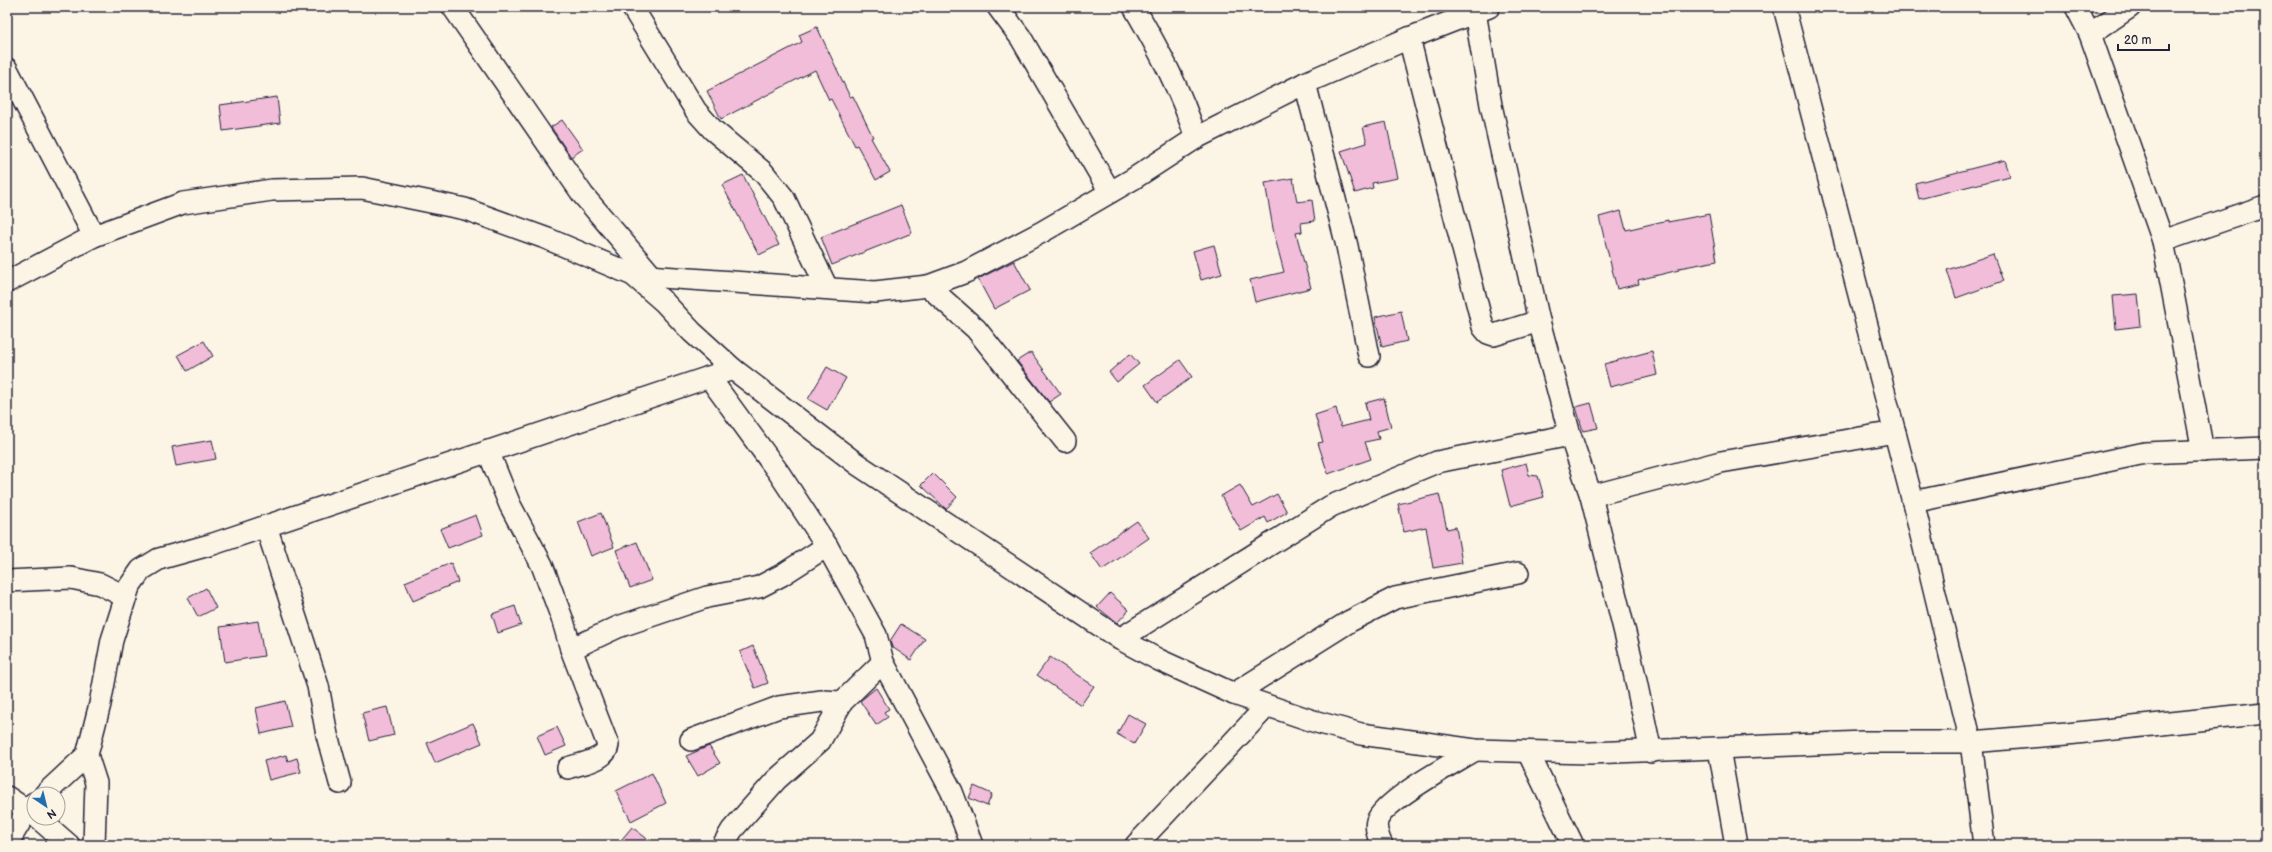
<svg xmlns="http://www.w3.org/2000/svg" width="2272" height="852" viewBox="0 0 2272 852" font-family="'Balsamiq Sans',sans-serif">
	<rect width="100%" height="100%" fill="#fcf5e5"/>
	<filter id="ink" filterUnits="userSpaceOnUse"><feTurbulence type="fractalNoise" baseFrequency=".025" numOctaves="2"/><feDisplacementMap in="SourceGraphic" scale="8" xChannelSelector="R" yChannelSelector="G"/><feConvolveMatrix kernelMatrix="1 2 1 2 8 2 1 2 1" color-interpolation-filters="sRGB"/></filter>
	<g filter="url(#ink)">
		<!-- building -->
		<g fill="#f1bdd9" stroke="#22223b">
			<path d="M817,27L850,97L853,96L873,137L871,138L890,172L876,180L857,145L855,146L831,99L829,100L815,70L721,119L707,91L802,42L799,35Z"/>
			<path d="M277,97L280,123L223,131L220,105Z"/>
			<path d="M562,120L583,149L571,157L551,127Z"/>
			<path d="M1386,122L1398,178L1372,183L1373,188L1355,193L1341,151L1367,143L1363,127Z"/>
			<path d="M2005,160L2010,176L1919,199L1915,183Z"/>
			<path d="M743,175L779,245L759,255L722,185Z"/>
			<path d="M1293,178L1297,202L1312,200L1315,221L1301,223L1302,232L1296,233L1311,288L1255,302L1250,280L1284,272L1274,234L1265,183Z"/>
			<path d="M901,205L912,233L832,265L821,237Z"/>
			<path d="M1621,211L1626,230L1668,220V222L1709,214L1717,261L1679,268V270L1638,280L1639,284L1617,289L1599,217Z"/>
			<path d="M1214,245L1222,274L1201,280L1193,251Z"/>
			<path d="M1993,254L2003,281L1956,298L1947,270Z"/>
			<path d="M1014,261L1030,290L994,309L978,279Z"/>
			<path d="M2138,294L2141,326L2116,329L2113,296Z"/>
			<path d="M1401,311L1407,341L1382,347L1375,317Z"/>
			<path d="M204,341L213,356L187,371L178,355Z"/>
			<path d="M1652,351L1657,375L1610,387L1604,364Z"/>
			<path d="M1031,352L1061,394L1049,402L1017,361Z"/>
			<path d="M1130,354L1139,364L1117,382L1109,372Z"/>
			<path d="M1180,360L1192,377L1157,402L1145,385Z"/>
			<path d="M827,367L846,378L827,410L808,399Z"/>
			<path d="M1384,398L1391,427L1377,431L1379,439L1365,442L1371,459L1328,474L1318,443L1323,442L1315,415L1336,408L1341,427L1369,420L1365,403Z"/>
			<path d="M1591,403L1598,428L1583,431L1576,407Z"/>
			<path d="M212,440L216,459L176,466L172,447Z"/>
			<path d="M1526,463L1529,475L1538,476L1544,497L1510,506L1501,470Z"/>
			<path d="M933,473L957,497L946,509L921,485Z"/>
			<path d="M1240,485L1253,507L1277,494L1287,512L1268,523L1265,517L1241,531L1221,496Z"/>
			<path d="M1439,494L1447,529L1456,527L1462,563L1433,568L1426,527L1404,532L1398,504Z"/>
			<path d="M601,513L614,547L591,556L578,522Z"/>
			<path d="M476,515L483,535L448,548L440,529Z"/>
			<path d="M1137,521L1149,538L1102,570L1090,553Z"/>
			<path d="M637,542L652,580L630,588L616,550Z"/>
			<path d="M451,563L458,582L413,601L405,582Z"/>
			<path d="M206,588L216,608L198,617L188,598Z"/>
			<path d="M1110,593L1129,610L1117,623L1097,607Z"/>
			<path d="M515,606L521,625L498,633L492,614Z"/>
			<path d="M258,621L264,656L225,662L220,627Z"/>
			<path d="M901,624L925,639L911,660L892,647L890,641Z"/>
			<path d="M753,646L768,683L755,688L740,652Z"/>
			<path d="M1050,657L1094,686L1081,705L1037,675Z"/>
			<path d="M876,688L889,709L884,712L888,717L876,725L860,701Z"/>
			<path d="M285,701L291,727L261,734L256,708Z"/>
			<path d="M387,707L394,735L369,741L362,713Z"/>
			<path d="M1128,714L1146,724L1134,744L1117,734Z"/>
			<path d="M473,723L482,743L435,763L427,743Z"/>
			<path d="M557,727L566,746L545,755L537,736Z"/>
			<path d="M709,746L720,763L698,776L686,756Z"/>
			<path d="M286,755L288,761L297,758L301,772L269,780L264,761Z"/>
			<path d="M652,773L666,803L631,821L616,791Z"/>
			<path d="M974,786L992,794L987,806L969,798Z"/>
			<path d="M632,827L655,845H617Z"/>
		</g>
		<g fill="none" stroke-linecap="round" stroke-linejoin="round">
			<defs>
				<g id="minor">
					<path d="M453,7L583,195L652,276"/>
					<path d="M632,7L696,111L713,130L763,172L784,198L827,288"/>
					<path d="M998,7L1021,38L1110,192"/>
					<path d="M1134,7C1159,50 1181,91 1196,138"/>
					<path d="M1784,7L1913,502L1971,742L1984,845"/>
					<path d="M2076,7L2090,34L2163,241L2203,451"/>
					<path d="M1475,12L1491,105L1539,321L1570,435L1591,496L1630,653L1651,752"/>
					<path d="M2090,34L2130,7"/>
					<path d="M1409,38L1483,327L1488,333L1494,335L1539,321"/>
					<path d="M7,69L94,236"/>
					<path d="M1305,83L1347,246L1369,356"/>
					<path d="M2163,241L2265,206"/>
					<path d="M633,275L875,292L928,286L966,272L1042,232L1133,179L1196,138L1305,83L1409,38L1489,7"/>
					<path d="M7,282L94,236L183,203L272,190L362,188L465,209L548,239L633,275L664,302L692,332L733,369L857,464L1120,639L1159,660L1234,694L1313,721L1361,734L1475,750L1590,753L1864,742H1971L2067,734L2265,713"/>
					<path d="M928,286L976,329L1065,441"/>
					<path d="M709,377L779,473L827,546L876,635L883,662L952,792L972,845"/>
					<path d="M488,451L510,505L542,565L563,621L571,649L608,745C606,761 581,763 568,768"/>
					<path d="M1591,496L1721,462L1895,432"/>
					<path d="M1913,502L2145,453L2265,448"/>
					<path d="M266,526L318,686L327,735L340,783"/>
					<path d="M7,581L71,578L100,584L126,597"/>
					<path d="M1120,639L1331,506L1437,462L1570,435"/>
					<path d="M571,649L618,627L707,597L759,587L782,575L827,546"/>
					<path d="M1234,694L1350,621L1395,598L1518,573"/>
					<path d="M691,740L779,707L822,701L842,702"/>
					<path d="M1719,749L1736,845"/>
					<path d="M1528,752L1573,845"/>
					<path d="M87,755L96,783L94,845"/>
					<path d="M45,794L87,755L100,704L112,640L129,587L141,570L159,559L213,544L733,369"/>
					<path d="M7,797L34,815"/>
					<path d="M38,818L69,845"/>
					<path d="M7,844L28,809L34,803"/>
					<path d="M723,845L732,830L776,780L820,741L842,702L883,662"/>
					<path d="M1136,845L1267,706"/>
					<path d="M1382,845C1379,839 1375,828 1377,821C1384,800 1454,763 1475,750"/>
				</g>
			</defs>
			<!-- minor casing -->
			<use href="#minor" stroke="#22223b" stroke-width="24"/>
			<!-- minor -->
			<use href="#minor" stroke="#fcf5e5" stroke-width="21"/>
		</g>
	</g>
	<!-- margin -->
	<rect width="2272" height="852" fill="none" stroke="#fcf5e5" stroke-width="24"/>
	<rect x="12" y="12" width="2248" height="828" fill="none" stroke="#22223b" stroke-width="1.5" filter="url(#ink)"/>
	<!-- north arrow -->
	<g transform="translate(46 806) rotate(145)"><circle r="19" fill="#fcf5e5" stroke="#a5a1a1"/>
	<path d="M0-3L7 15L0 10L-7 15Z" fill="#1f6fb2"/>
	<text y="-6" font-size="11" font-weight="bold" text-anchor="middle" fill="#22223b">N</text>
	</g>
	<!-- scale -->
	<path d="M2118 44v6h51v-6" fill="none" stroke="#22223b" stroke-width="2"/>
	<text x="2124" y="44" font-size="12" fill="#22223b" stroke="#fcf5e5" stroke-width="3" paint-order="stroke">20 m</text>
</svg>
